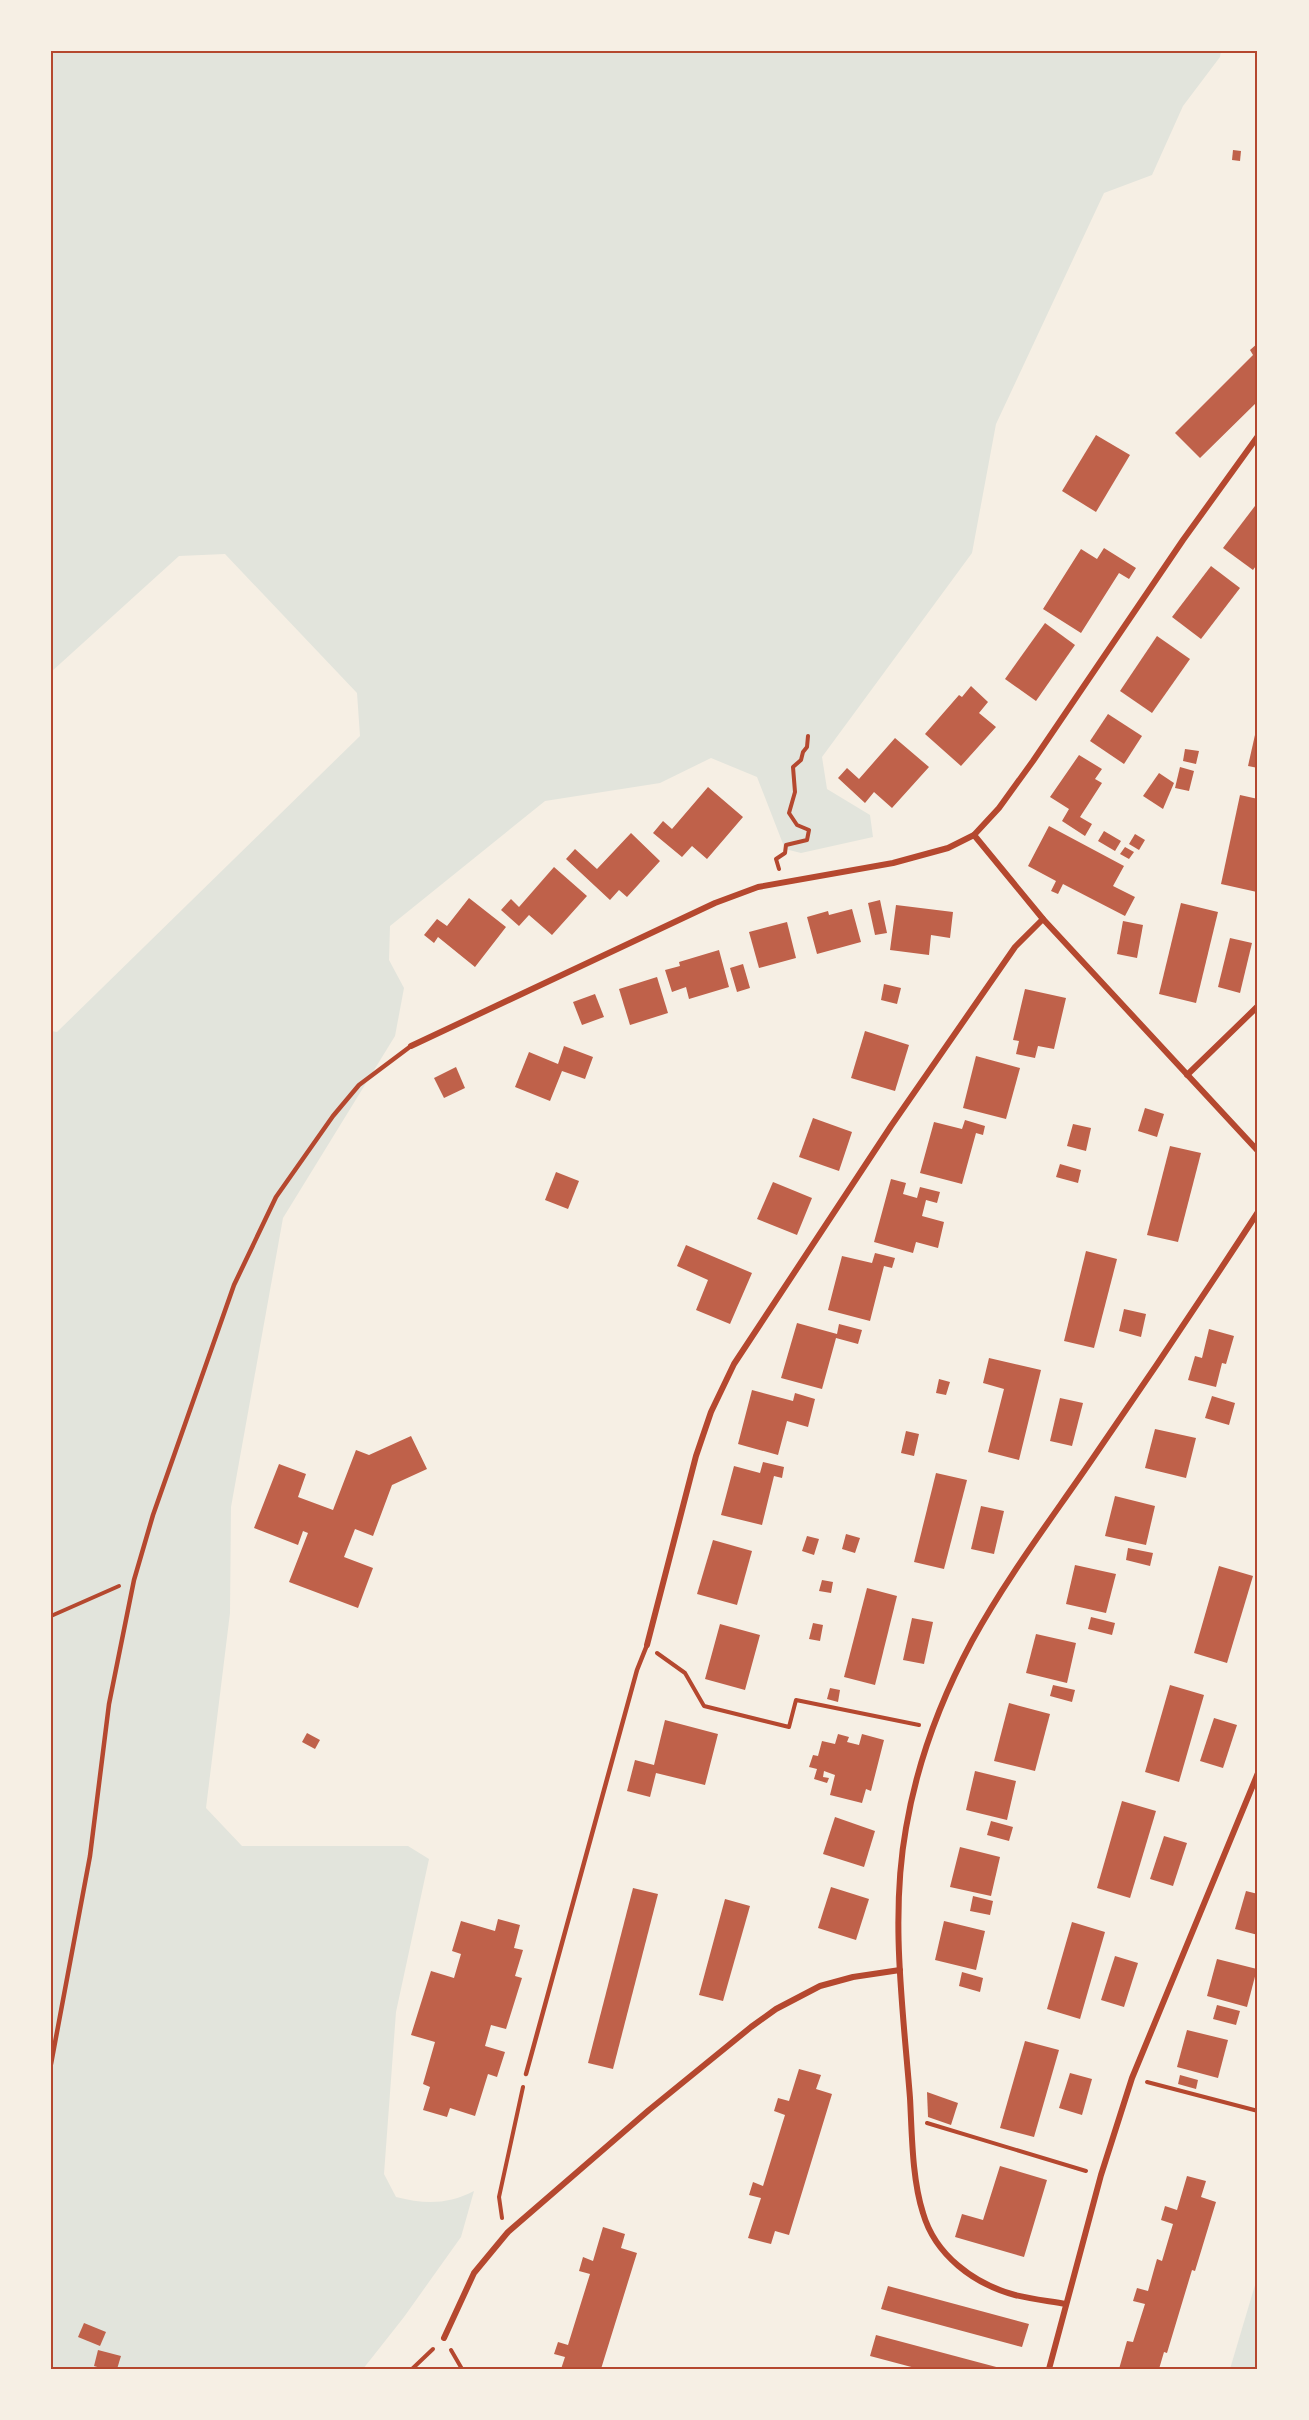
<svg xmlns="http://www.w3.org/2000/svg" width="1309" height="2420" viewBox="0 0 1309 2420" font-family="Rubik,sans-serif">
	<rect width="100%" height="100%" fill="#f6efe4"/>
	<!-- green -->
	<g fill="#e2e4dc">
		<path d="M51,51H1221L1220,57L1183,106L1152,175L1104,193L996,424L972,553L822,757L827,789L870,815L873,837L801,853L785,849L757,777L711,758L660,783L545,801L390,926L389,960L404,988L395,1036L283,1218L231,1507L230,1613L206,1808L242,1846H408L429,1859L396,2012L384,2174L396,2197C424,2204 447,2205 474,2191L461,2237L404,2317L363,2369H51V1031L57,1032L360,736L357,693L225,554L179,556L51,672Z"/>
		<path d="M1258,2275V2369H1230Z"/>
	</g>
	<!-- building -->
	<g fill="#bf614a">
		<path d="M1233,150L1241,151L1240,161L1232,160Z"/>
		<path d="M1258,343V401L1200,458L1175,433L1253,355L1250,350Z"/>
		<path d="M1096,435L1130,455L1096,512L1062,491Z"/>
		<path d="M1258,502V563L1253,570L1223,548Z"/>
		<path d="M1104,548L1136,568L1129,579L1119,573L1081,633L1043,609L1081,549L1097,559Z"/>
		<path d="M1211,566L1240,588L1201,639L1172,617Z"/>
		<path d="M1045,623L1075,645L1036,701L1005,679Z"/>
		<path d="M1157,636L1190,659L1152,713L1120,691Z"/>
		<path d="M971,686L988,702L979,713L996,727L961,766L925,734L959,695L962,697Z"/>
		<path d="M1108,714L1142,736L1124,764L1090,741Z"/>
		<path d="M1257,726L1258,727V768L1248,766Z"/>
		<path d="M895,738L929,767L892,808L874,792L865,803L838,778L847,768L859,779Z"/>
		<path d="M1185,749L1199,751L1196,764L1183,761Z"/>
		<path d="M1079,755L1102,769L1095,779L1102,783L1080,817L1092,824L1085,836L1062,821L1069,809L1050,797Z"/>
		<path d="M1180,767L1194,771L1189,791L1175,788Z"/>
		<path d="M1159,773L1174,783L1163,809L1143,796Z"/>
		<path d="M708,787L743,817L707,859L692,846L682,857L653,833L663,821L672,829Z"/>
		<path d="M1240,795L1258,799L1257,892L1221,884Z"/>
		<path d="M1049,826L1124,866L1113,886L1135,897L1125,916L1063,884L1058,894L1051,891L1056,881L1028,866Z"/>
		<path d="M1104,831L1121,841L1115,851L1098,841Z"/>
		<path d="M631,833L660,861L627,897L619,890L610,900L566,859L575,849L597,869Z"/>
		<path d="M1135,834L1145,840L1139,850L1129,844Z"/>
		<path d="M1125,847L1134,852L1129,859L1120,854Z"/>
		<path d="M554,867L587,896L552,935L529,915L519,926L501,910L511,899L519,907Z"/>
		<path d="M469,898L506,927L475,967L438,937L434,943L424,935L437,919L447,926Z"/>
		<path d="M880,900L887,933L875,935L868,903Z"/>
		<path d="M1181,903L1218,912L1196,1003L1159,994Z"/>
		<path d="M896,905L953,912L950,938L931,935L929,955L890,950Z"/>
		<path d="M852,909L861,942L817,954L807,917L828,911L829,915Z"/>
		<path d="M1123,921L1143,925L1137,958L1117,954Z"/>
		<path d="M787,922L796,958L759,968L749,932Z"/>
		<path d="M1230,938L1252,943L1240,993L1218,987Z"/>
		<path d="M719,950L729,987L689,999L686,987L672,992L665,970L680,966L679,962Z"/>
		<path d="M743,964L750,988L737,992L730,968Z"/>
		<path d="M657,977L668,1013L630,1025L619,989Z"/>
		<path d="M884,984L901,988L897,1004L881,1000Z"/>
		<path d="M1025,989L1066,998L1054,1049L1038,1046L1035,1058L1016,1054L1019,1041L1013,1040Z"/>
		<path d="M595,994L604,1017L582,1025L573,1002Z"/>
		<path d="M865,1031L909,1045L895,1091L851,1078Z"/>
		<path d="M564,1046L593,1057L585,1079L562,1071L550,1101L515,1087L529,1052L558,1064Z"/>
		<path d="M976,1056L1020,1068L1006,1119L963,1108Z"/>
		<path d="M456,1067L465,1088L444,1098L434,1078Z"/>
		<path d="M1145,1108L1164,1114L1157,1137L1138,1131Z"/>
		<path d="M813,1118L852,1132L839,1171L799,1157Z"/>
		<path d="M965,1120L985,1126L983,1135L976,1133L962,1184L920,1173L934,1122L962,1129Z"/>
		<path d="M1073,1124L1091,1128L1086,1151L1067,1146Z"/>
		<path d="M1170,1146L1201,1153L1178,1242L1147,1235Z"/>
		<path d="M1060,1164L1081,1170L1078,1183L1056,1177Z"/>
		<path d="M556,1172L579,1181L568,1209L545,1200Z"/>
		<path d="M891,1179L906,1183L903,1194L917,1198L920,1187L940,1192L937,1203L926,1200L922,1216L944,1222L938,1248L916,1242L913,1253L874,1242Z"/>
		<path d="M773,1182L812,1198L797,1235L757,1219Z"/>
		<path d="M686,1245L752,1273L730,1324L696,1310L708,1280L677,1266Z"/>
		<path d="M1086,1251L1117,1259L1094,1348L1064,1341Z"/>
		<path d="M875,1253L895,1258L892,1268L884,1266L870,1321L828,1310L842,1256L872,1263Z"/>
		<path d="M1124,1309L1146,1314L1141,1337L1119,1331Z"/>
		<path d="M797,1323L837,1334L839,1324L862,1330L858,1344L836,1338L822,1389L781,1378Z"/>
		<path d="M1209,1329L1234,1336L1226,1364L1222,1363L1216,1387L1188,1380L1195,1356L1202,1358Z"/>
		<path d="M989,1358L1041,1370L1019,1460L988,1452L1004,1389L983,1383Z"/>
		<path d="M939,1379L950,1382L946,1395L936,1393Z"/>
		<path d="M752,1390L793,1401L795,1393L815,1399L808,1427L787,1421L778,1455L738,1444Z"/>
		<path d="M1212,1396L1235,1403L1229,1425L1205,1418Z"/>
		<path d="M1060,1398L1083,1403L1072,1446L1050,1441Z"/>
		<path d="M1155,1429L1196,1438L1186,1478L1145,1468Z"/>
		<path d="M906,1431L919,1434L914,1456L901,1453Z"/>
		<path d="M411,1436L427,1469L392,1485L373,1536L355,1529L344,1557L373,1568L358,1608L289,1582L308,1533L303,1531L298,1545L254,1528L279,1464L306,1474L298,1497L333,1510L356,1450L369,1455Z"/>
		<path d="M763,1462L784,1467L782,1478L774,1476L762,1525L721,1515L734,1466L760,1473Z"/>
		<path d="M936,1473L967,1480L944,1569L914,1562Z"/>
		<path d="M1115,1496L1155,1506L1146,1545L1105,1536Z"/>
		<path d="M981,1506L1004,1511L994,1554L971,1549Z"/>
		<path d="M846,1534L860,1538L855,1553L842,1549Z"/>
		<path d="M807,1536L819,1539L814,1555L802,1551Z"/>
		<path d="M713,1540L752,1551L737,1605L697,1594Z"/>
		<path d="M1128,1548L1153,1553L1150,1566L1126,1560Z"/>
		<path d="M1075,1565L1116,1574L1106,1613L1066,1604Z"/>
		<path d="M1219,1566L1253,1576L1227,1663L1194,1653Z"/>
		<path d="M822,1580L833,1582L831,1593L819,1591Z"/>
		<path d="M867,1588L897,1596L875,1685L844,1677Z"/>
		<path d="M1091,1617L1115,1623L1112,1635L1088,1629Z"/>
		<path d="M912,1618L933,1622L924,1664L903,1660Z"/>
		<path d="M813,1623L823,1625L820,1641L809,1639Z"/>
		<path d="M720,1624L760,1635L745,1690L705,1679Z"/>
		<path d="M1036,1634L1076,1643L1067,1683L1026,1673Z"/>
		<path d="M1053,1685L1075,1690L1072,1702L1050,1696Z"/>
		<path d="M1170,1685L1204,1695L1179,1782L1145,1772Z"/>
		<path d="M830,1688L840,1690L838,1702L827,1699Z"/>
		<path d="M1009,1703L1050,1714L1035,1771L994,1761Z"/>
		<path d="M1214,1718L1237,1725L1223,1768L1200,1761Z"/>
		<path d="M665,1720L718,1734L705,1785L656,1773L650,1797L627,1791L635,1760L654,1765Z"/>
		<path d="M307,1733L320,1740L315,1749L302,1742Z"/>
		<path d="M838,1734L849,1737L847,1742L859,1745L862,1734L884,1740L871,1791L866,1789L862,1803L830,1795L835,1775L824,1771L823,1777L829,1778L827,1783L814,1779L817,1769L809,1767L813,1755L818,1756L822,1741L835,1744Z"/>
		<path d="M975,1771L1016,1781L1007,1820L966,1810Z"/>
		<path d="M1122,1801L1156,1811L1130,1898L1097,1888Z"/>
		<path d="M835,1817L875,1831L864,1867L823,1854Z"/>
		<path d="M991,1821L1013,1827L1009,1841L987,1835Z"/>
		<path d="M1164,1836L1187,1843L1173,1886L1150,1879Z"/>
		<path d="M960,1847L1000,1857L991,1896L950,1887Z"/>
		<path d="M831,1887L869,1899L856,1940L818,1928Z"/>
		<path d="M633,1888L658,1894L613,2069L588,2063Z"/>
		<path d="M1246,1891L1258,1894V1935L1235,1929Z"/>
		<path d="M973,1896L993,1901L990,1915L970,1911Z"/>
		<path d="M725,1899L750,1906L723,2001L699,1995Z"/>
		<path d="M498,1919L520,1925L514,1948L523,1950L515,1976L522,1978L506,2029L491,2025L485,2046L505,2052L497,2077L488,2074L475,2116L450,2108L447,2117L423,2110L430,2087L423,2084L435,2042L411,2035L431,1971L454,1978L461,1954L452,1951L461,1921L495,1931Z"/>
		<path d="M944,1921L985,1931L976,1970L935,1960Z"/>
		<path d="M1072,1922L1105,1932L1080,2019L1047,2009Z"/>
		<path d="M1115,1956L1138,1963L1124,2007L1101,2000Z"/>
		<path d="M1217,1959L1257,1969L1247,2007L1207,1996Z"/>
		<path d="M962,1972L983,1978L980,1992L959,1986Z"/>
		<path d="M1217,2005L1240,2011L1236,2025L1213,2019Z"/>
		<path d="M1187,2030L1228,2040L1218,2078L1177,2067Z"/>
		<path d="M1025,2041L1059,2050L1034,2137L1000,2128Z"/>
		<path d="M799,2069L821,2075L816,2089L832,2094L789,2235L775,2231L771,2244L748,2238L761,2198L749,2195L753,2182L763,2186L785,2115L774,2111L778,2098L789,2101Z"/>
		<path d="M1070,2073L1092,2079L1082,2115L1059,2108Z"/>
		<path d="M1180,2075L1198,2080L1196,2089L1178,2084Z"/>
		<path d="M927,2092L958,2103L951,2125L928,2117Z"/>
		<path d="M1000,2166L1047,2180L1024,2257L955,2237L962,2214L983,2220Z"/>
		<path d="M1187,2176L1206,2181L1201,2197L1216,2202L1195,2271L1192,2270L1167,2353L1164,2352L1159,2369H1119L1127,2341L1133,2342L1145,2304L1133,2301L1137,2288L1148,2291L1157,2259L1162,2261L1173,2224L1161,2220L1165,2206L1177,2210Z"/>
		<path d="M603,2227L625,2234L621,2248L637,2253L601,2369H561L565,2357L554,2354L558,2342L568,2345L590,2274L579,2271L583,2257L593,2261Z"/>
		<path d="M888,2286L1029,2324L1022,2347L881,2309Z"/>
		<path d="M84,2323L106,2332L100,2346L78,2337Z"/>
		<path d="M876,2335L1000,2368V2369H919L870,2356Z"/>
		<path d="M98,2350L121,2356L117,2369H104L94,2366Z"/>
	</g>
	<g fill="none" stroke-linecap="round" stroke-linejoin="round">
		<!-- path -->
		<g stroke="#b5482f" stroke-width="4">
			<path d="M779,869L776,859L785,853L786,845L807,840L809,830L797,825L789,813L795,792L793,767L801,760L803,752L807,747L808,736"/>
			<path d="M51,1616L119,1586"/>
			<path d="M657,1653L685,1673L704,1706L789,1727L796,1700L919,1725"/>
			<path d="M1147,2082L1258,2111"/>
			<path d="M927,2123L1086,2171"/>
			<path d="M502,2218L499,2197L523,2087"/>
			<path d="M451,2350L462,2369"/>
			<path d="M412,2369L433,2349"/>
		</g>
		<!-- service -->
		<g stroke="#b5482f" stroke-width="4.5">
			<path d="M51,2064L90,1856L109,1704L134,1580L153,1515L234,1285L276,1197L333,1116L359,1085L411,1046"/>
			<path d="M526,2074L637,1670L647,1645"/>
		</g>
		<!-- minor -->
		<g stroke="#b5482f" stroke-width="6">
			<path d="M974,835L1043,919L1258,1151"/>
			<path d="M411,1046L715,903L758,887L893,863L948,848L974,835L999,808L1033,761L1183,540L1258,436"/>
			<path d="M1187,1075L1258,1006"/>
			<path d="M647,1645L696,1456L711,1412L734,1364L891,1126L1015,947L1043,919"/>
			<path d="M1066,2304C1049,2301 1031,2299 1015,2295C974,2284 935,2255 923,2213C912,2179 912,2134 910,2098C903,2009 890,1917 906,1828C917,1763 941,1699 972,1641C1007,1577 1052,1518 1093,1458C1149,1377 1204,1295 1258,1212"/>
			<path d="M444,2338L474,2273L508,2232L649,2110L751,2027L776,2009L820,1986L853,1977L900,1970"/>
			<path d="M1049,2369L1101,2175L1132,2078L1258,1773"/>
		</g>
	</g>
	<!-- border -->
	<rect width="1309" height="2420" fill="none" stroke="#f6efe4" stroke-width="105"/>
	<rect x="52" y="52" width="1204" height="2316" fill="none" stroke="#b5482f" stroke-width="2"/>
</svg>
